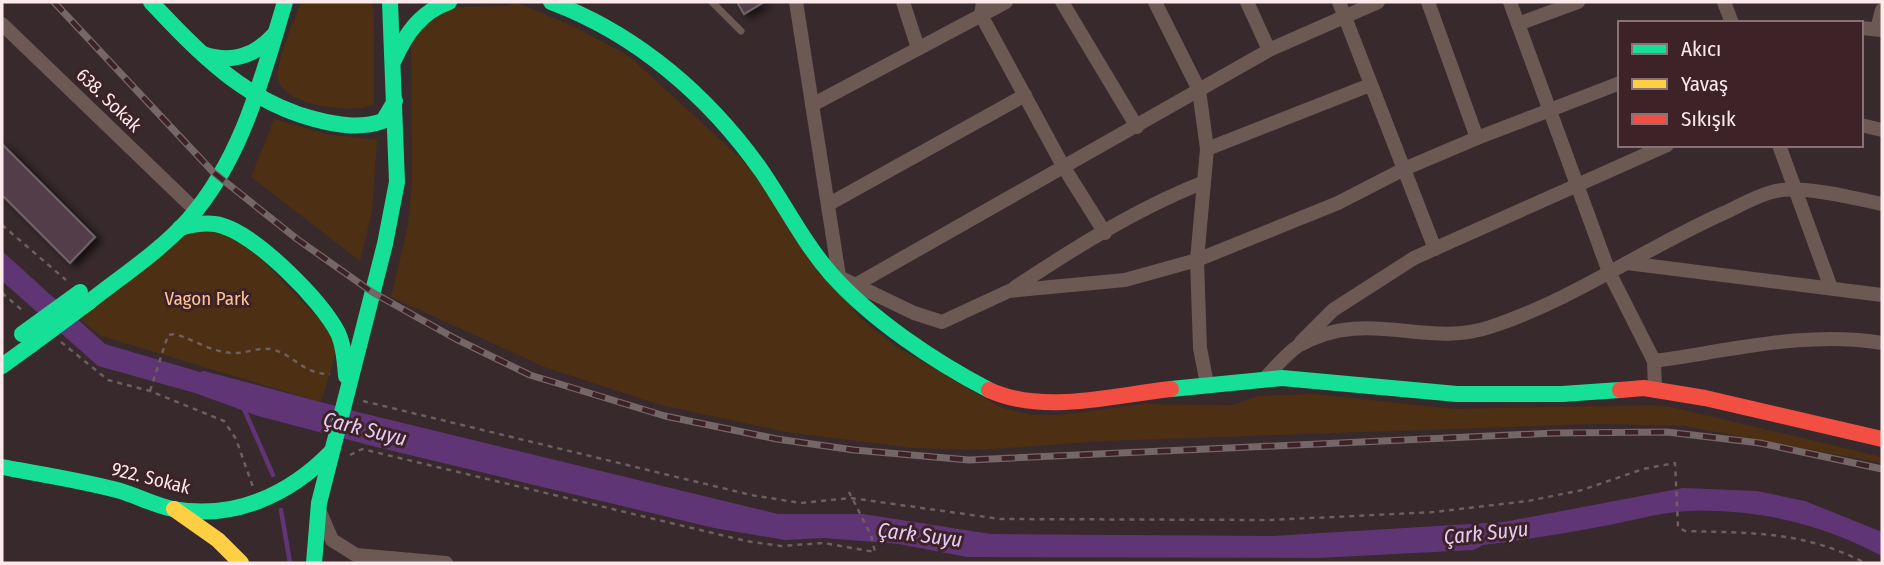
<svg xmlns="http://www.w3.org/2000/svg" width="1884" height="565" viewBox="0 0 1884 565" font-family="'Fira Sans Condensed',sans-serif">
	<defs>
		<filter id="shadow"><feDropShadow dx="6" dy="3.5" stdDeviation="3.5" flood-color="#0009"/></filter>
	</defs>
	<rect width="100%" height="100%" fill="#37292c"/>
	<!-- green -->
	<g fill="#4d3013">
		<path d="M301,2H372L374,13V104C355,115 283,106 278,79C275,63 295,19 301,2Z"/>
		<path d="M516,2L577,28L629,56L750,167L860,318L894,345L1000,407L1031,415H1059L1143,404L1234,405L1258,396L1313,394L1455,409L1654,405L1671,407L1882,457V463L1684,426L1596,424L1104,441L980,450L913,448L786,432L661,405L547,368L391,297L408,226L412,182L411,44L425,24L455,7L507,6Z"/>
		<path d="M274,119L326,134L377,140L372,212L360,261L251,177Z"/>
		<path d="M199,217L236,233L340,340L321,402L101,336L80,319Z"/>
	</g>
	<!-- water -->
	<path fill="#603575" d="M2,251L105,344L200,372L204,371L362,413L778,514H863L991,534L1272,536L1504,522L1683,488L1757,491L1805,501L1882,532V556C1822,524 1756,508 1688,511C1662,512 1635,520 1609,525C1567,533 1525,540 1483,545L1473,550L1318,558L967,557L899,544L824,538L785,540L714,528L376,447L258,416L195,393L98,366L2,281Z"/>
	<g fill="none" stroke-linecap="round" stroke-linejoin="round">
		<!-- stream -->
		<g stroke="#603575" stroke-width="4.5">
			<path d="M244,409L273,475"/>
			<path d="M281,510L290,563"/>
		</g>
	</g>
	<!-- building -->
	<g fill="#533e4a" stroke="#6f6368" stroke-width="2" filter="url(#shadow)">
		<path d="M737,2H764L744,14Z"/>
		<path d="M2,144L95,237L70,263L2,195Z"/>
	</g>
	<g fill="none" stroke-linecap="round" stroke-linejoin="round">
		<!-- path -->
		<g stroke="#6d5f5d" stroke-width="2.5" stroke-dasharray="5 5" stroke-linecap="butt">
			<path d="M2,225L66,280"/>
			<path d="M2,293L23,311"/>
			<path d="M61,342L108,380L150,391L224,421L236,439L253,487"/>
			<path d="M150,391L168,335L175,334C194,340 212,352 232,353C245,354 259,347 270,349C295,354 301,374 330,374"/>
			<path d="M363,401L751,495L801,503L851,498L1000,519L1271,520L1434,512L1528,501L1582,490L1643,469L1675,463L1678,527L1685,531C1752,533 1804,531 1865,563"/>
			<path d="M350,455L362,449L746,541L781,546L824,543L875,552L871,535L849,492"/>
		</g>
		<!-- lane -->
		<path stroke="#6c5954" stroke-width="7" d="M712,2L741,31"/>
		<!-- street -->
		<g stroke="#6c5954" stroke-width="14">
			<path d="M796,2L839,276"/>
			<path d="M903,2L918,48"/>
			<path d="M983,2L981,15L1063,166L1105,233"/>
			<path d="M1062,2L1137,127"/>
			<path d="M1155,2L1199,90L1207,149L1197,260L1200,348L1207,384"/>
			<path d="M1247,2L1269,50"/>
			<path d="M1339,2L1435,249"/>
			<path d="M1428,2L1477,138"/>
			<path d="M1510,2L1609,272L1654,361L1655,389"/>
			<path d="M1724,2L1732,23"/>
			<path d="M2,24L189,204"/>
			<path d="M1518,24L1578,2"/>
			<path d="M1861,28L1882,30"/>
			<path d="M1877,29L1882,10"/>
			<path d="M812,105L1006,2"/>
			<path d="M1861,125L1882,130"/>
			<path d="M1779,145L1831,288"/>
			<path d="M1207,149L1370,85"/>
			<path d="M829,204L1025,95"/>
			<path d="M1627,263L1882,295"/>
			<path d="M835,275L914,313L942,322L1009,291L1125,280L1197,260L1338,203L1404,169L1477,138L1620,83"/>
			<path d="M857,284L1271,49L1378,2"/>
			<path d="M1014,288C1073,249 1136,209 1202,183"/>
			<path d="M1301,342L1333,310L1414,258L1667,145"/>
			<path d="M1654,361C1728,351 1808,330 1882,343"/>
			<path d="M1264,379C1274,369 1286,354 1298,346C1366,306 1426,349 1490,327C1573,300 1645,248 1724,213C1739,206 1756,196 1772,192C1799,184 1854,198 1882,204"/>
			<path d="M320,512L332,540L356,555L446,563"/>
		</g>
		<!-- fast -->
		<g stroke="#16e098" stroke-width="16">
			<path d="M151,2C199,53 245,101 314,119C337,125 360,129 383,121L395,101"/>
			<path d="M551,2C637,34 710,97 763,173C786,207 804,243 831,274C872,320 935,362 989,390"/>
			<path d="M203,54C232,64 255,56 275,34"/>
			<path d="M394,60C406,33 421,12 449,2"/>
			<path d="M180,228C194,224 209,221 223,226C258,237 321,300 338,333C344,346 345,362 346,376"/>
			<path d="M89,302C122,276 159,252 188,220C242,159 262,78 285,2"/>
			<path d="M2,366L31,345"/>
			<path d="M1171,389L1282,378L1457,394H1562L1620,390"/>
			<path d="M2,467C40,474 79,480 117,490C136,495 153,505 173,509C234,520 289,495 331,452"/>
			<path d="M314,563L319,503L385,244L397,182L390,2"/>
		</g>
		<!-- slow -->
		<path stroke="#ffcf43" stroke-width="16" d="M174,509L218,540L241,563"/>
		<!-- jam -->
		<g stroke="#f24e42" stroke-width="16">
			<path d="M989,390C1043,415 1114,395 1171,389"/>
			<path d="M1620,390L1644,388L1705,398L1882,439"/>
		</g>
		<defs>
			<path id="rail" d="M54,2L213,172L297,239L372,292L456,339L530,375L665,416L777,439L854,450L969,460L1555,433L1667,432L1760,443L1882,469"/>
		</defs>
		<!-- rail casing -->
		<use href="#rail" stroke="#756667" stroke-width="7"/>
		<!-- rail -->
		<use href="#rail" stroke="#3d2328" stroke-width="4.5" stroke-dasharray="13" stroke-linecap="butt"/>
		<!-- fast-bridge -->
		<g stroke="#16e098" stroke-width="16">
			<path d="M22,334L80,292"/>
			<path d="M31,345L89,302"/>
		</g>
	</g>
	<g text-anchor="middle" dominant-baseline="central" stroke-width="6" stroke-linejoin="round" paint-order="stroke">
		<!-- street labels -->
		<g font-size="19" fill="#fbe9eb" stroke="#3d2328">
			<text transform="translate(109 100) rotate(44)">638. Sokak</text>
			<text transform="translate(151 478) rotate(14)">922. Sokak</text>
		</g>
		<!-- park labels -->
		<g font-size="19" fill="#fbc592" stroke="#3d2328">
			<text x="207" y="298">Vagon Park</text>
		</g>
		<!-- water labels -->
		<g font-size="21" font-style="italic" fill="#e5ccf4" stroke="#3d2328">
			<text transform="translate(365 429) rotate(14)">Çark Suyu</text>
			<text transform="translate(1486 533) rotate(-6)">Çark Suyu</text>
			<text transform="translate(920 535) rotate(7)">Çark Suyu</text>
		</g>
	</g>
	<!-- border -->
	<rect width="1884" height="565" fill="none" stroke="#fbe9eb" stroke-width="7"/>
	<!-- legend -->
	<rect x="1618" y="21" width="245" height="126" fill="#3d2328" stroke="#897276" stroke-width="2"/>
	<rect x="1632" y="44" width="35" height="10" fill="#16e098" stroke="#897276" stroke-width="2"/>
	<text x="1681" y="56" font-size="21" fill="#fbe9eb">Akıcı</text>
	<rect x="1632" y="79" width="35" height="10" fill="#ffcf43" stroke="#897276" stroke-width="2"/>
	<text x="1681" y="91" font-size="21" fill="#fbe9eb">Yavaş</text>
	<rect x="1632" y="114" width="35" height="10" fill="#f24e42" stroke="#897276" stroke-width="2"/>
	<text x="1681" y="126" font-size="21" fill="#fbe9eb">Sıkışık</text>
</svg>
